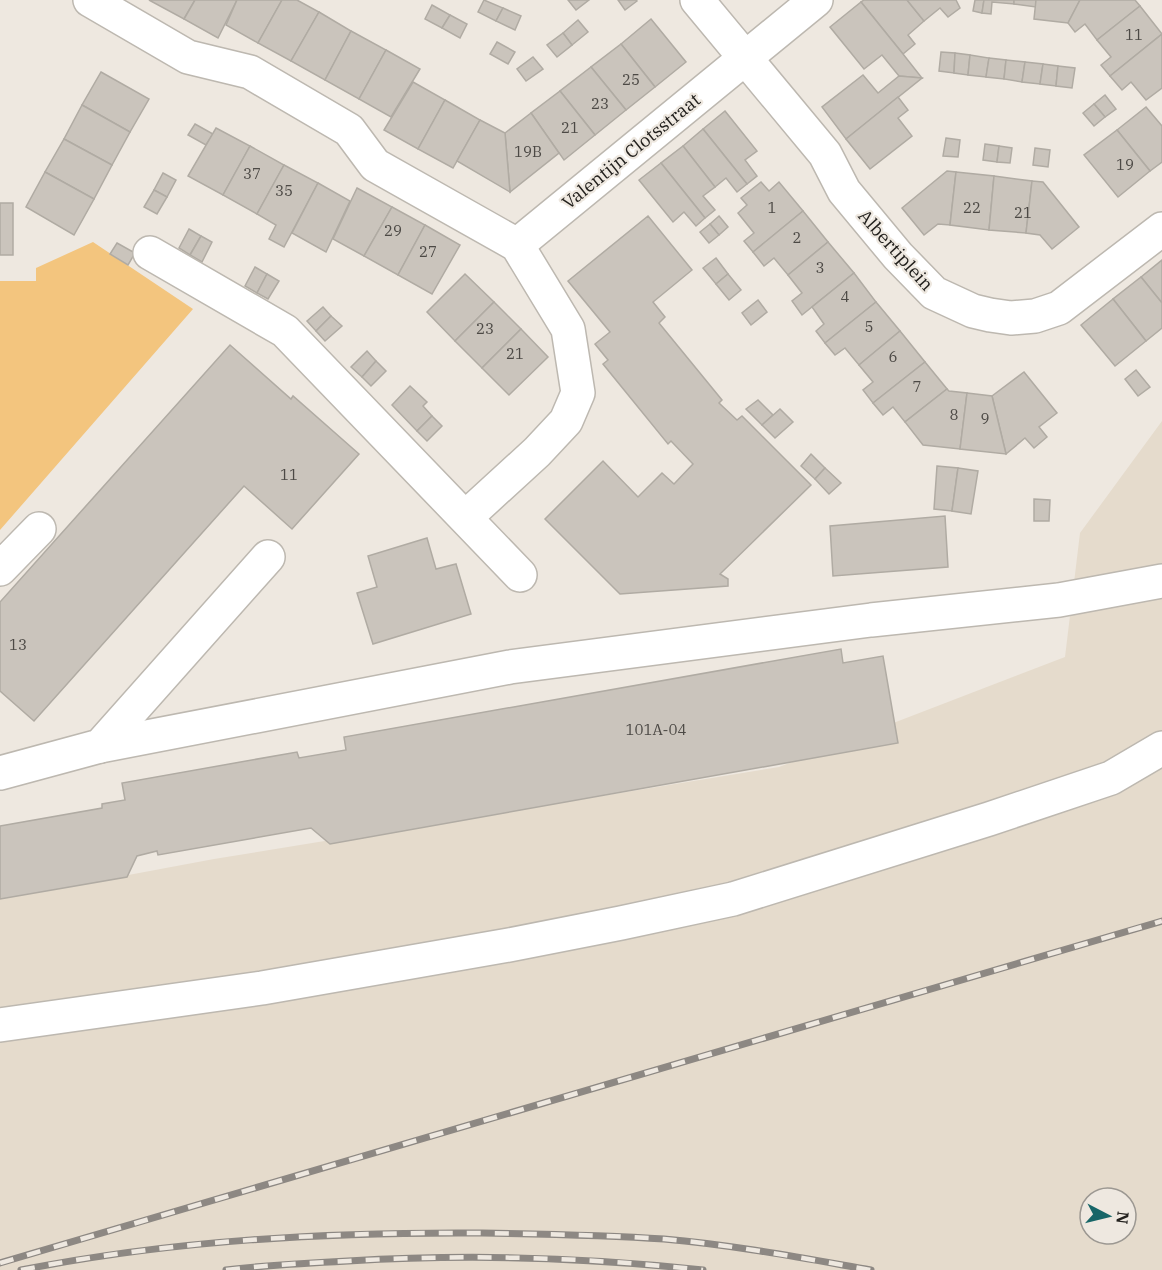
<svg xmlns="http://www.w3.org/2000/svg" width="1162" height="1270" viewBox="0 0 1162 1270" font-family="'IBM Plex Serif',serif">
	<rect width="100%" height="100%" fill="#eee8e0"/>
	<!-- built -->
	<path fill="#e5dbcc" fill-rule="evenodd" d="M1162,421V1270H0V899L214,859L779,767L1065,657L1080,533ZM1090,1198H1126V1234H1090Z"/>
	<!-- green -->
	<path fill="#f3c57e" d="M93,242L193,309L0,530V281H36V268Z"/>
	<!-- building -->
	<g fill="#cac4bc" stroke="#b0aba3" stroke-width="1.5">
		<path d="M149,0H195L184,19Z"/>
		<path d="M195,0H237L218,38L184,19Z"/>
		<path d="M237,0H282L258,43L226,25Z"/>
		<path d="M282,0H297L319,12L291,61L258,43Z"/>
		<path d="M484,0L503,8L496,21L478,12Z"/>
		<path d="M568,0H589L576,10Z"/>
		<path d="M618,0H636L637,1L625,10Z"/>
		<path d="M864,0H907L924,21L908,35L915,44L903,54L861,2Z"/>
		<path d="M907,0H956L960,8L948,17L940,8L924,21Z"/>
		<path d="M975,0H984L982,13L973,11Z"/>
		<path d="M984,0H1014V4L992,2L991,14L982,13Z"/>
		<path d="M1014,0H1036V7L1014,4Z"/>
		<path d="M1036,0H1080L1068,23L1034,19Z"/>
		<path d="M1080,0H1135L1140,6L1097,40L1085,24L1075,32L1068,23Z"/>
		<path d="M861,2L903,54L922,78L899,76L882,55L864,69L830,27Z"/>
		<path d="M432,5L450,15L442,28L425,19Z"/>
		<path d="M1140,6L1162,34L1110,76L1101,65L1111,57L1097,40Z"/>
		<path d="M503,8L521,16L515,30L496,21Z"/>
		<path d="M319,12L351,31L325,80L291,61Z"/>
		<path d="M450,15L467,24L460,38L442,28Z"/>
		<path d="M651,19L686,62L655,87L621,44Z"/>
		<path d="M578,20L588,32L572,45L563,33Z"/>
		<path d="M351,31L386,50L359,99L325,80Z"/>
		<path d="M563,33L572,45L557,57L547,45Z"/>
		<path d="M1162,34V88L1146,100L1131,82L1122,90L1110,76Z"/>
		<path d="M497,42L515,52L508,64L490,54Z"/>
		<path d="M621,44L655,87L626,110L591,67Z"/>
		<path d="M386,50L420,69L391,117L359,99Z"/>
		<path d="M941,52L955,53L954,73L939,71Z"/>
		<path d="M955,53L970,55L968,75L954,73Z"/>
		<path d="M970,55L989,58L986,77L968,75Z"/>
		<path d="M533,57L543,69L526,81L517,69Z"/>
		<path d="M989,58L1006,60L1004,79L986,77Z"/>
		<path d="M1006,60L1025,62L1022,82L1004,79Z"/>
		<path d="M1025,62L1043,64L1040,84L1022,82Z"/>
		<path d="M1043,64L1058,66L1056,86L1040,84Z"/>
		<path d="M1058,66L1075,68L1072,88L1056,86Z"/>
		<path d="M591,67L626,110L595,135L560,91Z"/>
		<path d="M101,72L149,99L130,132L82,105Z"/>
		<path d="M863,75L878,93L899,76L922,78L846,139L822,107Z"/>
		<path d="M413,82L445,100L418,149L384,130Z"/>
		<path d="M560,91L595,135L564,160L531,113Z"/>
		<path d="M1105,95L1116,109L1105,117L1094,104Z"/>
		<path d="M898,97L908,110L898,118L912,136L870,169L846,139Z"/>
		<path d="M445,100L480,120L453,168L418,149Z"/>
		<path d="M1094,104L1105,117L1094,126L1083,113Z"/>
		<path d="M82,105L130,132L112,165L64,139Z"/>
		<path d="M1146,107L1162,126V162L1150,171L1117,130Z"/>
		<path d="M725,111L757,151L745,160L757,176L747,184L703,129Z"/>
		<path d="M531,113L559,153L510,192L505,133Z"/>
		<path d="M480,120L505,133L510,192L457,161Z"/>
		<path d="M195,124L213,134L206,145L188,135Z"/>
		<path d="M216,128L250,146L223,195L188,176Z"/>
		<path d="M703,129L747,184L737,192L726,178L715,187L683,146Z"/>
		<path d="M1117,130L1150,171L1118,197L1084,155Z"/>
		<path d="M946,138L960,140L958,157L943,156Z"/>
		<path d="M64,139L112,165L94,199L45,172Z"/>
		<path d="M985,144L999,146L997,162L983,160Z"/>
		<path d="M250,146L284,165L257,214L223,195Z"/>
		<path d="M683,146L715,187L703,196L715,210L705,218L661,163Z"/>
		<path d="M999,146L1012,148L1010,163L997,162Z"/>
		<path d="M1035,148L1050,150L1048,167L1033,165Z"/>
		<path d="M661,163L705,218L696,226L684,212L673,222L639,180Z"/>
		<path d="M284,165L318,183L284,247L269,239L276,225L257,214Z"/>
		<path d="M947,171L956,172L950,225L938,224L924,235L902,208Z"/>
		<path d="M45,172L94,199L74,235L26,207Z"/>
		<path d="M956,172L994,176L989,230L950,225Z"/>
		<path d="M163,173L176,180L167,197L154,190Z"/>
		<path d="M994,176L1032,181L1026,233L989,230Z"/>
		<path d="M1032,181L1043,182L1079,227L1052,249L1040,235L1026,233Z"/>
		<path d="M761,182L769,191L779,182L803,211L753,252L744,241L754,233L738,213L747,205L741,198Z"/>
		<path d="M318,183L350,201L326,252L292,233Z"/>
		<path d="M357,188L392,207L364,256L333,239Z"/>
		<path d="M154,190L167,197L157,214L144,207Z"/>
		<rect x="0" y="203" width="13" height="52"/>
		<path d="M392,207L425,225L398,275L364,256Z"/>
		<path d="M803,211L828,242L788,275L774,258L764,266L753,252Z"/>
		<path d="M648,216L692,270L653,302L665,317L659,323L722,400L719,403L737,420L742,416L811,485L720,574L728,579V586L620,594L545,519L603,461L638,497L662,473L674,484L693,464L671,441L668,444L603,364L608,360L595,344L610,332L568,281Z"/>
		<path d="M719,216L728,227L719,235L710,224Z"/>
		<path d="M710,224L719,235L709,243L700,232Z"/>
		<path d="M425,225L460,245L432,294L398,275Z"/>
		<path d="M189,229L201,236L190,255L179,248Z"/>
		<path d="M201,236L212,242L202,262L190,255Z"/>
		<path d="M828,242L854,273L802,315L792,301L802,293L788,275Z"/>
		<path d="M117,243L135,253L128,265L110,254Z"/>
		<path d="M716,258L728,274L716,284L703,268Z"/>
		<path d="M1162,260V303L1141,277Z"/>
		<path d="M255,267L267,274L257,293L245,286Z"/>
		<path d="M854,273L876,302L825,343L816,331L824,324L812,307Z"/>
		<path d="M267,274L279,281L268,299L257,293Z"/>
		<path d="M465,274L494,302L455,341L427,312Z"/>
		<path d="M728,274L741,290L729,300L716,284Z"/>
		<path d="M1141,277L1162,303V328L1146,341L1113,299Z"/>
		<path d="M1113,299L1146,341L1115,366L1081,325Z"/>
		<path d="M758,300L767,312L751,325L742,313Z"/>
		<path d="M494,302L521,329L482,368L455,341Z"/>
		<path d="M876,302L900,331L859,365L845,348L835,355L825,343Z"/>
		<path d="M323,307L331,316L316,331L307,321Z"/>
		<path d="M331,316L342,326L325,341L316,331Z"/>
		<path d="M521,329L548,357L509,395L482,368Z"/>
		<path d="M900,331L925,362L873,403L863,390L873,382L859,365Z"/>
		<path d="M230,345L291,399L293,396L359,454L292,529L244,486L34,721L0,691V602Z"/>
		<path d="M367,351L376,361L362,377L351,367Z"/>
		<path d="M376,361L386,371L371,386L362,377Z"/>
		<path d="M925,362L947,389L905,422L893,407L883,415L873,403Z"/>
		<path d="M1136,370L1150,387L1138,396L1125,379Z"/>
		<path d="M1024,372L1057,413L1039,427L1047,437L1034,448L1025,438L1006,454L992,396Z"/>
		<path d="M410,386L427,402L423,406L432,416L417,431L392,405Z"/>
		<path d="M947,389L949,391L967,393L960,449L923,445L905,422Z"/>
		<path d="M967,393L992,396L1006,454L960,449Z"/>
		<path d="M758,400L773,415L762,425L746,409Z"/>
		<path d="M780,409L793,422L775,438L762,425Z"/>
		<path d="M432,416L442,426L427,441L417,431Z"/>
		<path d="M811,454L825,468L815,479L801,466Z"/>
		<path d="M937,466L958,468L952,511L934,509Z"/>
		<path d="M825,468L841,483L829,494L815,479Z"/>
		<path d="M958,468L978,471L971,514L952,511Z"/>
		<path d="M1034,499L1050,500L1049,521H1034Z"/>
		<path d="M945,516L948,567L833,576L830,526Z"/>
		<path d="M427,538L436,569L456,564L471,614L373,644L357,593L377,587L368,556Z"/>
		<path d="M841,649L843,663L883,656L898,743L330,844L311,828L158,855L157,851L137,856L127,877L0,899V826L102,808V804L125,800L122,783L297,752L299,758L346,750L344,737Z"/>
	</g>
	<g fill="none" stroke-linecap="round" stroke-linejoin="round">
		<defs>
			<g id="minor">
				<path d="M90,0L188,57L250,72L349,130L375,165L517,245L568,329L578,393L566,421L537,452L466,517"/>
				<path d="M697,0L825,154L844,191L898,256L934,293L973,311L990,315L1011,318L1035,316L1059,308L1162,229"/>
				<path d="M517,245L816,0"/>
				<path d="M150,253L285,331L520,575"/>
				<path d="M0,569L39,529"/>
				<path d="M100,746L510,667L871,620L1059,600L1162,581"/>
				<path d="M0,773L100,746L268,557"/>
				<path d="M0,1025L262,988L509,945L621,923L733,899L989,819L1111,778L1162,748"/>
			</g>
		</defs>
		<!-- minor casing -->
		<use href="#minor" stroke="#bdb8b0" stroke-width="36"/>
		<!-- minor -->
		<use href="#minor" stroke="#fff" stroke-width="33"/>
		<defs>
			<g id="rail">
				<path d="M0,1263L1162,921"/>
				<path d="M21,1270C173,1240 328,1232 482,1233C543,1234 603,1235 664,1239C734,1245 802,1258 871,1270"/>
				<path d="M226,1270C267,1265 307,1263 348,1261C467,1254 585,1257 703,1270"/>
			</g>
		</defs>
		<!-- rail casing -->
		<use href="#rail" stroke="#8d8883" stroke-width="7"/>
		<!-- rail -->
		<use href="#rail" stroke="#eee8e0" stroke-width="4.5" stroke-dasharray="14" stroke-linecap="butt"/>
	</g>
	<g text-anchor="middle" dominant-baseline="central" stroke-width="4.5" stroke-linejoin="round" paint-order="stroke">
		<!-- number labels -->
		<g font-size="15" fill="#4c4945">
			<text x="1134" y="34">11</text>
			<text x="631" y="79">25</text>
			<text x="600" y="103">23</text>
			<text x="570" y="127">21</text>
			<text x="528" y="151">19B</text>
			<text x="1125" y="164">19</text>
			<text x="252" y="173">37</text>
			<text x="284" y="190">35</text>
			<text x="772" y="207">1</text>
			<text x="972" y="207">22</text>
			<text x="1023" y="212">21</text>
			<text x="393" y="230">29</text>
			<text x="797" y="237">2</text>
			<text x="428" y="251">27</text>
			<text x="820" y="267">3</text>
			<text x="845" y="296">4</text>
			<text x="869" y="326">5</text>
			<text x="485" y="328">23</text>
			<text x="515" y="353">21</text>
			<text x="893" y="356">6</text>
			<text x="917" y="386">7</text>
			<text x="954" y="414">8</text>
			<text x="985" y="418">9</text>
			<text x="289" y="474">11</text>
			<text x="18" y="644">13</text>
			<text x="656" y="729">101A-04</text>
		</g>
		<!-- street labels -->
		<g font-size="18" fill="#22201d" stroke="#eee8e0">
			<text transform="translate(631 151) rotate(-39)">Valentijn Clotsstraat</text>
			<text transform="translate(896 250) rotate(48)">Albertiplein</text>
		</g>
	</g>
	<!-- north arrow -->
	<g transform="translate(1108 1216) rotate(97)"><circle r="28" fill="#eee8e0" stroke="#9c9892" stroke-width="1.5"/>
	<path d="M0-4.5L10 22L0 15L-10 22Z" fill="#176668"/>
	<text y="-9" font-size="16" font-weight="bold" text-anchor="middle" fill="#22201d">N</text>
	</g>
</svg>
